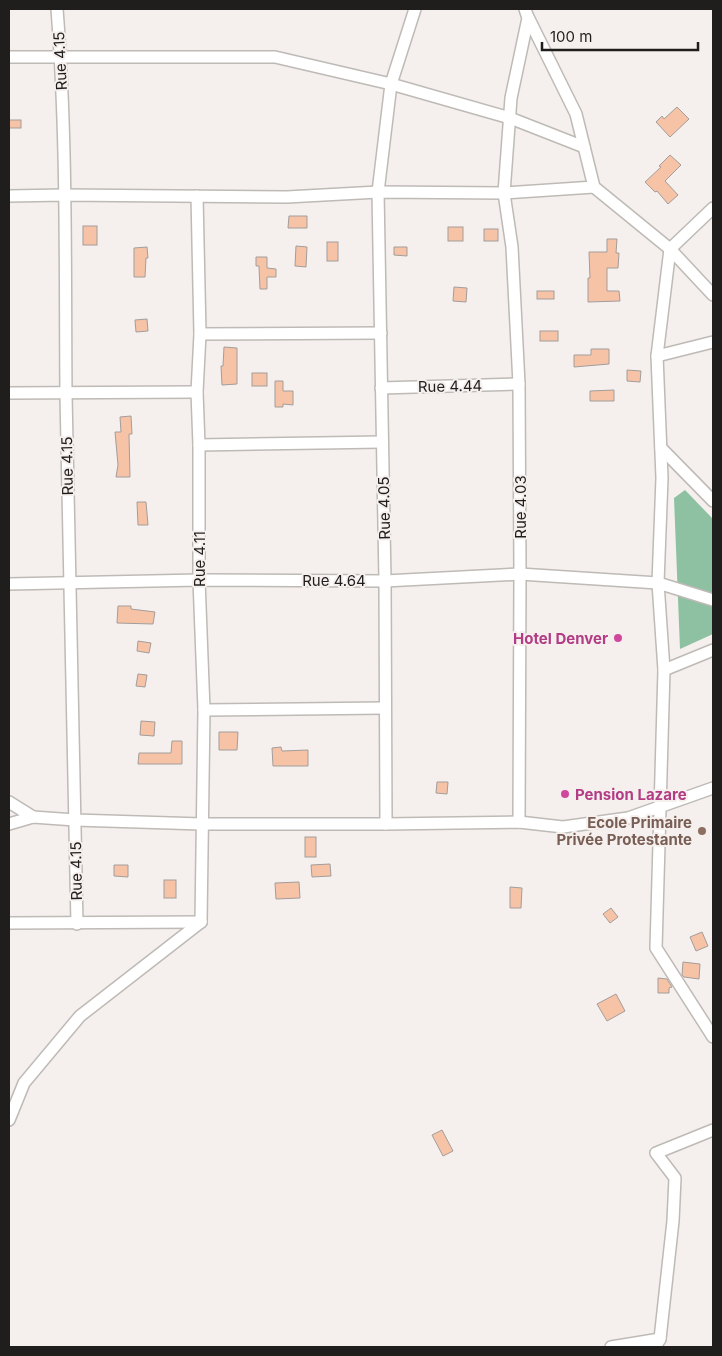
<svg xmlns="http://www.w3.org/2000/svg" width="722" height="1356" viewBox="0 0 722 1356" font-family="Inter,sans-serif">
	<rect width="100%" height="100%" fill="#f5f0ed"/>
	<!-- forest -->
	<path fill="#8dc1a2" d="M685,490L713,519V634L680,649L674,498Z"/>
	<!-- building -->
	<g fill="#f6c3a6" stroke="#a39d9b">
		<path d="M677,107L689,119L670,137L656,122L662,116L664,119Z"/>
		<rect x="9" y="120" width="12" height="8"/>
		<path d="M670,155L681,165L665,181L678,195L668,204L657,191L655,192L645,182L661,167L659,166Z"/>
		<path d="M289,216H307V228H288Z"/>
		<rect x="83" y="226" width="14" height="19"/>
		<rect x="448" y="227" width="15" height="14"/>
		<rect x="484" y="229" width="14" height="12"/>
		<path d="M607,239H617L616,253H619L618,268H607V291H619L620,301L588,302V278H590L589,252H607Z"/>
		<rect x="327" y="242" width="11" height="19"/>
		<path d="M296,246L307,247L306,267L295,266Z"/>
		<path d="M147,247L148,258H146L145,277H134V248Z"/>
		<path d="M394,247H407V256L394,255Z"/>
		<path d="M256,257H267V268L276,269V277H267V289H260L259,266H256Z"/>
		<path d="M454,287L467,288L466,302L453,301Z"/>
		<rect x="537" y="291" width="17" height="8"/>
		<path d="M147,319L148,331L136,332L135,320Z"/>
		<rect x="540" y="331" width="18" height="10"/>
		<path d="M224,347L237,348V384L222,385L221,366H223Z"/>
		<path d="M591,349H609V364L574,367V355H591Z"/>
		<path d="M627,370L641,371L640,382L627,381Z"/>
		<rect x="252" y="373" width="15" height="13"/>
		<path d="M275,381H283V391H293V405L283,404V407H275Z"/>
		<path d="M614,390V401H590V391Z"/>
		<path d="M131,416L132,434H129L130,477H116L118,465L115,432H121L120,417Z"/>
		<path d="M137,502H146L148,525H138Z"/>
		<path d="M118,606H131V609L155,612L153,624L117,623Z"/>
		<path d="M138,641L151,643L149,653L137,651Z"/>
		<path d="M138,674L147,675L145,687L136,686Z"/>
		<path d="M141,721L155,722L154,736L140,735Z"/>
		<path d="M219,732H238L237,750H219Z"/>
		<path d="M172,741H182V764H138L139,753H171Z"/>
		<path d="M281,747L282,751L308,750V766H273L272,748Z"/>
		<path d="M437,782H448L447,794L436,793Z"/>
		<rect x="305" y="837" width="11" height="20"/>
		<path d="M330,864L331,876L312,877L311,865Z"/>
		<path d="M114,865H128V877L114,876Z"/>
		<rect x="164" y="880" width="12" height="18"/>
		<path d="M299,882L300,898L276,899L275,883Z"/>
		<path d="M510,887L522,888L521,908H510Z"/>
		<path d="M611,908L618,917L610,923L603,914Z"/>
		<path d="M702,932L708,946L696,951L690,937Z"/>
		<path d="M683,962L700,964L699,979L684,977L682,975Z"/>
		<path d="M658,978L667,979L672,987L669,988V993H658Z"/>
		<path d="M616,994L625,1011L607,1021L597,1004Z"/>
		<path d="M442,1130L453,1151L443,1156L432,1135Z"/>
	</g>
	<g fill="none" stroke-linecap="round" stroke-linejoin="round">
		<defs>
			<g id="minor">
				<path d="M57,9C67,137 65,266 66,395C68,571 73,747 77,924"/>
				<path d="M528,17L576,114L594,187L670,249L713,295"/>
				<path d="M9,57H275L391,84L510,118L584,147"/>
				<path d="M9,196L64,195L287,197L378,192L504,193L594,187"/>
				<path d="M197,196L200,334L197,392L199,445V580L204,710L201,922"/>
				<path d="M670,249L657,356L662,478L658,583L664,670L656,948L713,1037"/>
				<path d="M670,249L713,208"/>
				<path d="M200,334L381,333"/>
				<path d="M657,356L713,342"/>
				<path d="M381,388L519,384"/>
				<path d="M9,393L197,392"/>
				<path d="M199,445L382,442"/>
				<path d="M661,448L713,501"/>
				<path d="M9,584L199,580L385,581L520,574L658,583L713,600"/>
				<path d="M664,670L713,650"/>
				<path d="M204,710L385,708"/>
				<path d="M9,802L33,817"/>
				<path d="M519,822L520,574L519,384L512,247L504,193L511,98L528,18L525,9"/>
				<path d="M9,824L33,817L75,820L202,824H386L519,822L563,827L628,818L713,788"/>
				<path d="M386,824L385,581L378,192L391,84L415,9"/>
				<path d="M9,923L201,922"/>
				<path d="M9,1120L24,1083L80,1016L201,922"/>
				<path d="M611,1347L660,1339"/>
				<path d="M655,1347L660,1339L673,1221L675,1178L656,1153L713,1130"/>
			</g>
		</defs>
		<!-- minor casing -->
		<use href="#minor" stroke="#bebab6" stroke-width="14"/>
		<!-- minor -->
		<use href="#minor" stroke="#fff" stroke-width="11"/>
	</g>
	<!-- markers -->
	<g fill="#d1479c" stroke="#f5f0ed" stroke-width="2">
		<circle cx="618" cy="638" r="5"/>
		<circle cx="565" cy="794" r="5"/>
	</g>
	<circle fill="#8d6e63" stroke="#f5f0ed" stroke-width="2" cx="702" cy="831" r="5"/>
	<g text-anchor="middle" dominant-baseline="central" stroke-width="4" stroke-linejoin="round" paint-order="stroke">
		<!-- street labels -->
		<g font-size="15" fill="#201e1d" stroke="#f5f0ed">
			<text transform="translate(60 61) rotate(-93)">Rue 4.15</text>
			<text transform="translate(450 386) rotate(-1)">Rue 4.44</text>
			<text transform="translate(67 466) rotate(-91)">Rue 4.15</text>
			<text transform="translate(520 507) rotate(-90)">Rue 4.03</text>
			<text transform="translate(384 508) rotate(-91)">Rue 4.05</text>
			<text transform="translate(199 559) rotate(-90)">Rue 4.11</text>
			<text x="334" y="580">Rue 4.64</text>
			<text transform="translate(76 871) rotate(-91)">Rue 4.15</text>
		</g>
		<!-- hotel labels -->
		<g font-size="15" font-weight="bold" fill="#b23c85" stroke="#f5f0ed" text-anchor="end">
			<text x="608" y="638">Hotel Denver</text>
			<text x="575" y="794" text-anchor="start">Pension Lazare</text>
		</g>
		<!-- education labels -->
		<g font-size="15" font-weight="bold" fill="#785e54" stroke="#f5f0ed" text-anchor="end">
			<text x="692" y="822">Ecole Primaire<tspan x="692" dy="17">Privée Protestante</tspan></text>
		</g>
	</g>
	<!-- border -->
	<rect width="722" height="1356" fill="none" stroke="#201e1d" stroke-width="20"/>
	<!-- scale -->
	<path d="M542 42v8h156v-8" fill="none" stroke="#201e1d" stroke-width="2.5"/>
	<text x="550" y="42" font-size="15" fill="#201e1d" stroke="#f5f0ed" stroke-width="4" paint-order="stroke">100 m</text>
</svg>
